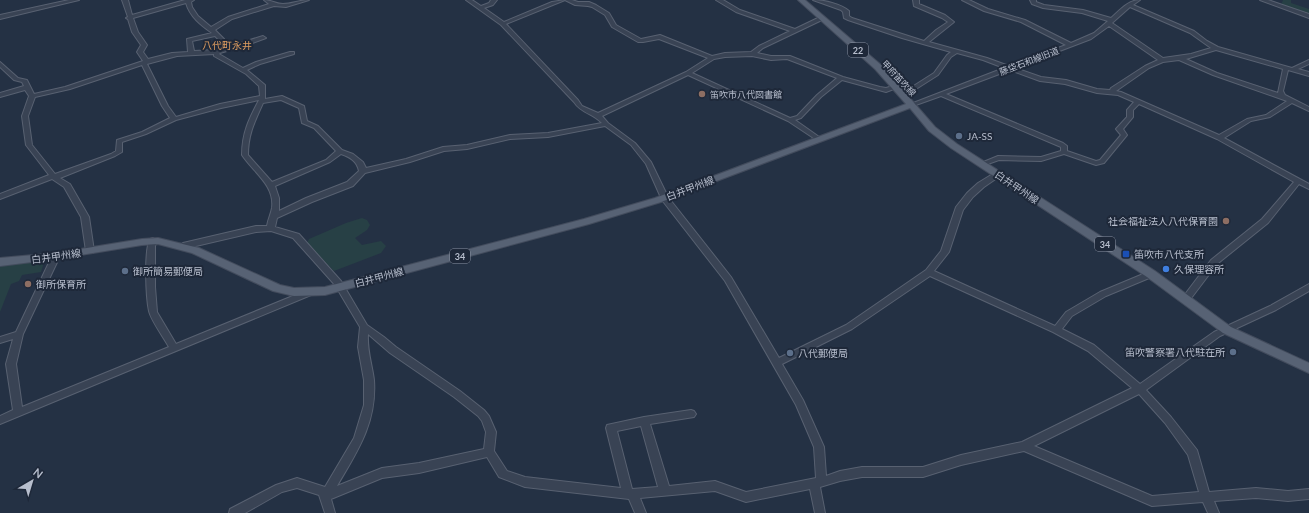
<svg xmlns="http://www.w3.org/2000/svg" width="1309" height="513" viewBox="0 0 1309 513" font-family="Lato,'Noto Sans JP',sans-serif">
	<rect width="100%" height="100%" fill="#243144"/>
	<!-- green -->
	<g fill="#274045">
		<path d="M1283,0H1291V3L1309,9V15L1281,5Z"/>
		<path d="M362,218L367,220L370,225L367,230L355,238L362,245L381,241L386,246L381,253L334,271L307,243L309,239L346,223Z"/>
		<path d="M45,259L41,272L22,275L19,281L11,284L0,312V264Z"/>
	</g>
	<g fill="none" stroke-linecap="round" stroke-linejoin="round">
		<defs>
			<g id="minor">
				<path d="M69,0H79L0,19V15Z"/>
				<path d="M122,0H128L132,15L185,0H194L191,2L192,7L198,16L211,27L228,17L269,4L264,0C271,0 276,4 283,4C292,4 300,0 309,0L286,7L274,6L232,19L215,30L224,39V44L221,49L263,36L266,38L247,45L220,53L219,54L243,68L256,62L290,52H294V54L260,64L247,70L265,85V99L282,96L304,106L307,121L318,126L342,150L353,154L363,162L366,168L406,159L443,147L467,145L510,135L548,133L602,123C592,113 581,113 574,102L501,25L466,0H472L481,6L489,3L491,0H497L493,5L484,8L504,22L552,2L565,0L506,24L578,100L582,106L598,113L686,72L708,58L659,39L643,42H638L612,27L605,15L592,7L588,6L575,5L565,0H572L578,2H589L596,5L609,13L616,25L641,39L660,35L712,56L725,53L751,52L759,46L790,31L736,12L716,0H723L740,10L795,29L820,17H824V19L763,48L757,53L771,56H790L843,77L880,87L886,88L896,85L899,87L886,92L842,80L821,97L801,118L795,120L822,139V141H818L788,121L688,75L602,116L608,123L635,143L651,162L668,197L731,277L779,358L846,325L926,270L941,251L956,207L967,193L978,183L996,172H1000L1002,174L1000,176L984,187L973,197L963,210L949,252L934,271L1055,326L1066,312L1100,292L1148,272H1154L1155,274L1154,276L1106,296L1072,316L1062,329L1094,345L1140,384L1214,332L1270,306L1309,284V291L1276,310L1220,336L1146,390L1171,417L1197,450L1209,492L1256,488L1288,491L1309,489V499L1288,501L1256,498L1214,501L1219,513H1208L1203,502L1152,506L1024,451L961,465L923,477H862L840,481L820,487L825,513H815L810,489L746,502L715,491L640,498L646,513H635L629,499L525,487L499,477L487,457L419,473L382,478L331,499L335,513H325L319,495L297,488L282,492L245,513H229L230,509L276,485L297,478L325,487L354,438L364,405V380L358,347L360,327L335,285L293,238L271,231L256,232L183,249L179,246L183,243L256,226H267C268,219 271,214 272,208C275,185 253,172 242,155C242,133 249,119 259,100L221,108L176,120L146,134L122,142V152L115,156L60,178L70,184L89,217L94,251L93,253H87L86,251L81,217L64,187L52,179L0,199V194L49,175L26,145L22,116L29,96L25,90L0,97V93L24,86L22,82L14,80L0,67V62L18,78L27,80L34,94L65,87L143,61L137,52L141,45L132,32L128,19L126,18L128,17ZM186,3C190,17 201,25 212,33L187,39L188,52L172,53L148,59L143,52L147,45L138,32L133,18ZM215,36L218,39V44L215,50L194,51L192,41ZM214,54V56L246,74L259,86L260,96L220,104L176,117L168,106L147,64L177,56ZM752,56L771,60L787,59L837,78L817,95L797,116L790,118L692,73L714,59L725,57ZM142,65L162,106L170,118L142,132L117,140L116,151L111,154L55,174L32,145L28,116L35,97L70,89ZM281,100L299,108L302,123L314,128L336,151L326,160L272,182L248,155C248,134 255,121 263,103ZM605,126L631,145L646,164L662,200L725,281L796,405L814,447L816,478L746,492L715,481L669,486L650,424L694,417L696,414L694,411L691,410L644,417L607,425L606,428L621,488L525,477L507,471L494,451L496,432L489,416L484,410L460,391L396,347L384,337L367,325L341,281L299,234L275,227L277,218L312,202L353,186L365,173L410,162L444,151L467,149L510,139L548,137ZM341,154C350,157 357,161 359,171L347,182L306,198L279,211V198L275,186L330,162ZM930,276L1053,332L1088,351L1132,388L1022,442L961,455L923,467H862L840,471L826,476L824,447L803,400L782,364L852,329ZM368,334L390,353L454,397L478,416L482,421L486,432L484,449L419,463L382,468L337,486C357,452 377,423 374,380C372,364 367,351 368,334ZM1139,394L1165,423L1188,455L1199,492L1152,496L1034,446ZM641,426L658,487L632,489L617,431Z"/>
				<path d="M813,0C824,0 841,4 849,11V16L852,18L924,41L936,30L948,22L942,18L914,6L913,0H919V4L945,15L954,22L929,42L987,58L1009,66L1066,45L1021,22L984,11L962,0H969L988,9L1025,20L1071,43L1094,33L1108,21L1082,13L1043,8L1032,4L1030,0H1036V2L1044,5L1083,10L1111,18C1119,11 1128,0 1140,0L1133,5L1194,31L1207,41L1218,47L1292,68L1309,60V64L1298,69L1309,72V76L1288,70L1283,91L1285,95L1309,107V111L1292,103L1270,117L1251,121L1224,138L1309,184V189L1299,184L1268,223L1217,264L1189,301H1183L1182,299L1183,297L1211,260L1262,219L1294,182L1217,139L1139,104L1133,110V117L1123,129L1127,135L1104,163L1096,165L1064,154L1041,161L999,160L985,165H981L980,164L981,163L998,156L1041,157L1061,151V147L941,96L913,106L911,107L908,105L1004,68L983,60L957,53L951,57L938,75L905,96H901V94L934,73L947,55L951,52L902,38L848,20L844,18L843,12L841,10ZM1130,7L1190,33L1211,48L1191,54L1163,58L1112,23ZM1109,26L1158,60L1145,66L1111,88L1110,90L1097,89L1066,80L1041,77L1015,68L1091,39ZM1216,50L1283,69L1278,93L1217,73L1186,59ZM1179,60L1213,75L1287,101L1266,115L1247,119L1219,135L1121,92L1116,91L1149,68L1163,62ZM1010,70L1040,81L1065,84L1097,93L1118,95L1134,102L1127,110V117L1116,129L1121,135L1100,160L1096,161L1067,151V146L1063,143L946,94Z"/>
				<path d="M1260,0H1268L1309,14V18Z"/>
				<path d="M153,238L157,241L155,246V287L157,312L176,344L305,291H311L312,293L311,295L0,424V416L13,410L6,364L13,339L0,343V337L16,332L53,254L56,253L60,256L23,334L16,364L22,407L169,347C164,338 151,320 149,311C146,298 144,250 150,239Z"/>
			</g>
			<path id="major" d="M798,0H805L881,65L935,127L957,144L1155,271L1231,327L1309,363V373L1223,333L1147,277L951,148L929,131L910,108L661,202L589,224L325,295L294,296L273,291L192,253L158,244L142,245L56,259L0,266V258L56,253L142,239L158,238L199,248L280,285L294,288L325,287L584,219L655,198L906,104L875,69Z"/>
		</defs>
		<!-- minor casing -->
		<use href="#minor" stroke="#586171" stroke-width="2"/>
		<!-- major casing -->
		<use href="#major" stroke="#434c5d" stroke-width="2"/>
		<!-- minor -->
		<use href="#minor" fill="#394354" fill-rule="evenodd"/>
		<!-- major -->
		<use href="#major" fill="#576274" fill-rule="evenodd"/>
	</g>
	<!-- markers -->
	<g fill="#8d6e63" stroke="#1e2839" stroke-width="1.5">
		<circle cx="702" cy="94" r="4"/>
		<circle cx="1226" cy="221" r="4"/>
		<circle cx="28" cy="284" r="4"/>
	</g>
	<g fill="#5c6f8a" stroke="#1e2839" stroke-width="1.5">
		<circle cx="959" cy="136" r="4"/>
		<circle cx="125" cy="271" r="4"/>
		<circle cx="1233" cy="352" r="4"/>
		<circle cx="790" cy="353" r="4"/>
	</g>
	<rect fill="#1a4fb4" stroke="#1e2839" stroke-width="1.5" x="1122" y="250" width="8" height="8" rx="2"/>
	<circle fill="#3f7fe0" stroke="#1e2839" stroke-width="1.5" cx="1166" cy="269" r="4"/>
	<g text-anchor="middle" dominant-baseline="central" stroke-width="4" stroke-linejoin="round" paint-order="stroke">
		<!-- shield labels -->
		<g fill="#1e2839" stroke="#8991a1" stroke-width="1">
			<rect x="848" y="43" width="20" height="14" rx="3"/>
			<rect x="1095" y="237" width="20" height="14" rx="3"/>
			<rect x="450" y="249" width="20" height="14" rx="3"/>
		</g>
		<g font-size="9" font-weight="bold" fill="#b7becd">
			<text x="858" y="50">22</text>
			<text x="1105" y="244">34</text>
			<text x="460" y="256">34</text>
		</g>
		<!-- far-street labels -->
		<g font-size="9" fill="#b7becd" stroke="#1e2839">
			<text transform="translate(1029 61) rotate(-21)">藤垈石和線旧道</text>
			<text transform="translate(899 78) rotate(47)">甲府笛吹線</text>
		</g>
		<!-- far-poi labels -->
		<g font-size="9" fill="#b7becd" stroke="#1e2839" text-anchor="start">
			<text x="710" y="94">笛吹市八代図書館</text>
		</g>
		<!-- far-quarter labels -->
		<g font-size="10" fill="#de9d60" stroke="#1e2839">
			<text x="227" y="45">八代町永井</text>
		</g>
		<!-- poi labels -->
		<g font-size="10" fill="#b7becd" stroke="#1e2839" text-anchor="start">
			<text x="967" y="136">JA-SS</text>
			<text x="1218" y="221" text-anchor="end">社会福祉法人八代保育園</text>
			<text x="1134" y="254">笛吹市八代支所</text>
			<text x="1174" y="269">久保理容所</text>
			<text x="133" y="271">御所簡易郵便局</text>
			<text x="36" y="284">御所保育所</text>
			<text x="1225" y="352" text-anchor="end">笛吹警察署八代駐在所</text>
			<text x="798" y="353">八代郵便局</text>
		</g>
		<!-- street labels -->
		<g font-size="10" fill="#b7becd" stroke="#1e2839">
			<text transform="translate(1017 187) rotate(34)">白井甲州線</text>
			<text transform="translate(690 188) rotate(-21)">白井甲州線</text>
			<text transform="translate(56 256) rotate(-8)">白井甲州線</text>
			<text transform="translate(379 277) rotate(-15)">白井甲州線</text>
		</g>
	</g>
	<!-- north arrow -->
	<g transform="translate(32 481) rotate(38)" stroke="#1e2839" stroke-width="3" paint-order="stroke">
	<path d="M0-3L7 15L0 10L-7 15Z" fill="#b7becd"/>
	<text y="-6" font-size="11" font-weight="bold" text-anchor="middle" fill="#b7becd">N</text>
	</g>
</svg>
